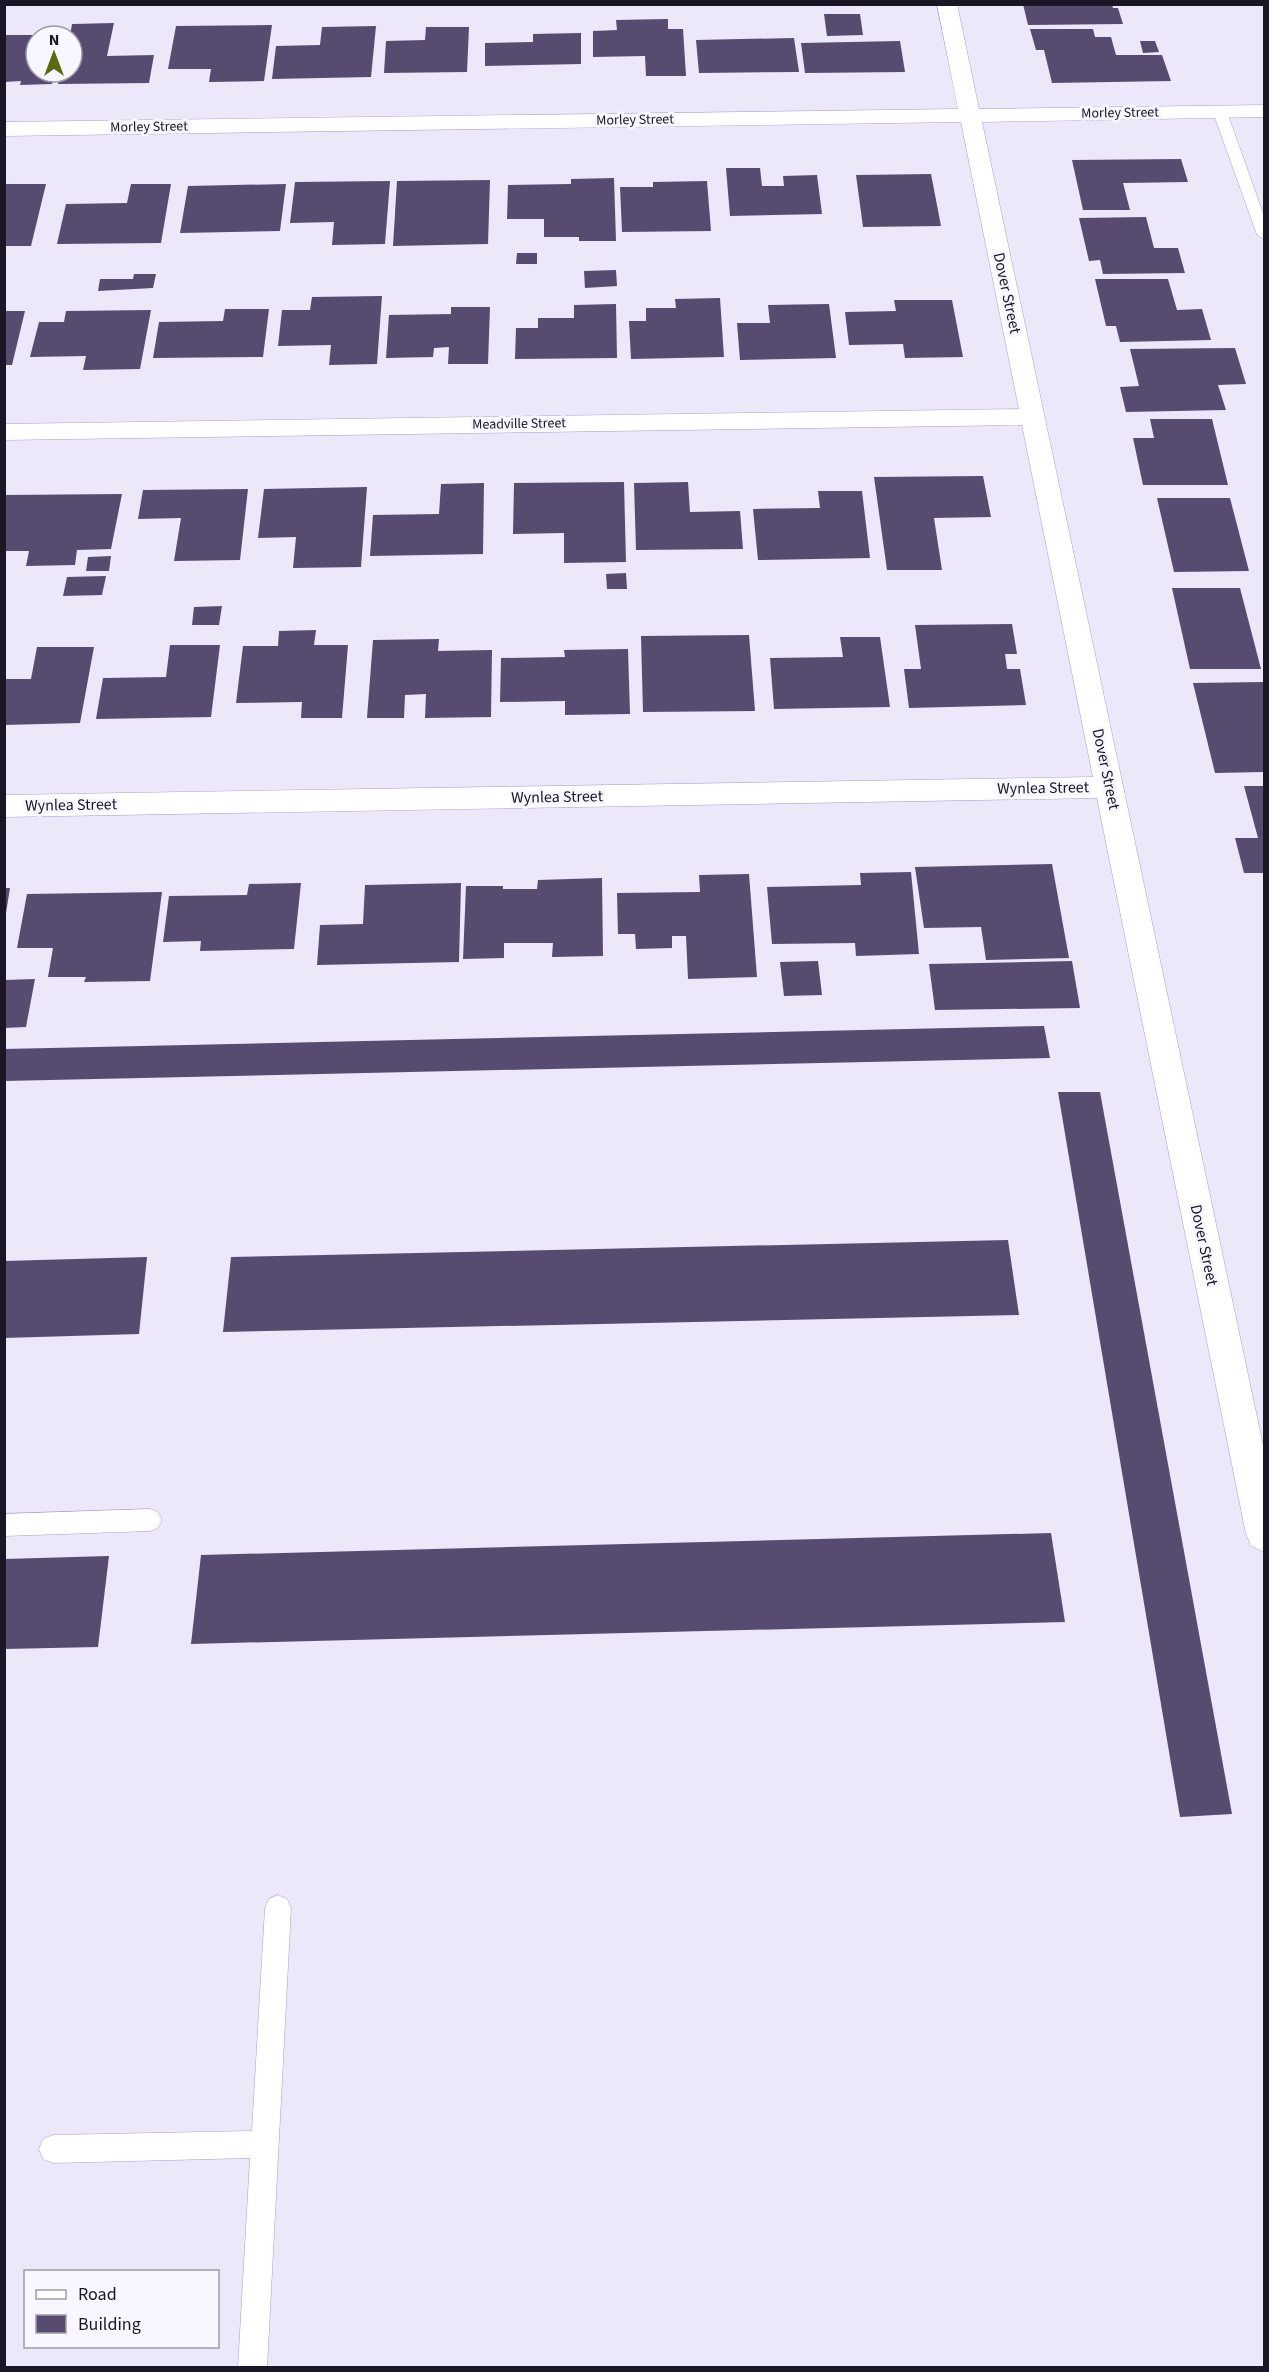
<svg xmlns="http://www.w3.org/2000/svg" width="1269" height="2372" viewBox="0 0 1269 2372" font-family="'Source Sans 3',sans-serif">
	<rect width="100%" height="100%" fill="#ece7f9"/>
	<!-- building -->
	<g fill="#574c70">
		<path d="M1023,4H1112L1113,8H1118L1123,24L1028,25Z"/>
		<path d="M824,14H860L863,35L827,36Z"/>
		<path d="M668,19V29H683L686,76H646L645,56L593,57V31L617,30L616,20Z"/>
		<path d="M114,23L107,56L154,55L149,83L58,84L61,72H72V36H70L72,24Z"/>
		<path d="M272,25L264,81L209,82L211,69H168L176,26Z"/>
		<path d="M376,26L371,77L272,79L276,46L320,45L322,27Z"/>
		<path d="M426,27H469L467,72L384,73L386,41L425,40Z"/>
		<path d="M1030,29H1093L1095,37H1111L1116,55H1162L1171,81L1052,83L1044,50H1036Z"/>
		<path d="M581,33V64L485,66V43L533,42V34Z"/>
		<path d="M4,35H36V72H55L52,84L20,85L21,81L4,82Z"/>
		<path d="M794,38L799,72L699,73L696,40Z"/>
		<path d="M900,41L905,72L805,73L801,43Z"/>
		<path d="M1140,41H1155L1159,52L1143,53Z"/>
		<path d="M1181,159L1188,182L1123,183L1130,210H1083L1072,160Z"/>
		<path d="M726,168H760L762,186H784L783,176L817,175L822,214L730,216Z"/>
		<path d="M931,174L941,226L863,227L856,175Z"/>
		<path d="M614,178L616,241H579V237H544V219H507L508,185L571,184V179Z"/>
		<path d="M490,180L488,244L393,246L397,181Z"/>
		<path d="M390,181L385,244L332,245L334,222L290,223L295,182Z"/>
		<path d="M707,181L711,231L622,232L620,187H653V182Z"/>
		<path d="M4,184H46L31,246H4Z"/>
		<path d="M131,184H171L161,243L57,244L66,204L127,203Z"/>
		<path d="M286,184L280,231L180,233L188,186Z"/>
		<path d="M1146,217L1154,248H1178L1185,273L1103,274L1100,260L1089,261L1079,218Z"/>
		<path d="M517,253H537V264H516Z"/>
		<path d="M616,270L617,286L585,288L584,271Z"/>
		<path d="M134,274H156L153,288L98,291L100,279H133Z"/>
		<path d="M1095,279H1168L1177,310L1202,309L1211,340L1120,342L1116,326H1106Z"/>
		<path d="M382,296L377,364L329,365L331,345L278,346L282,310H310L312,297Z"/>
		<path d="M720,298L724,357L631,359L629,321H646V308H676L675,299Z"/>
		<path d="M894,300H952L963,357L905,358L903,344L849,345L845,312L896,311Z"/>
		<path d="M616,304L617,358L515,359L516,328H538V318H574V305Z"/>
		<path d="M829,304L836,358L740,360L737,323H770L768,305Z"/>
		<path d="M451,307H490L488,364H448L449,347L434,348L433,357L386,358L389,315L451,314Z"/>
		<path d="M225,309H269L263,357L153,358L159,322L223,321Z"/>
		<path d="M151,310L140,369L83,370L86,356L30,357L39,322H64L66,311Z"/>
		<path d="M4,311H25L12,365H4Z"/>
		<path d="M1235,348L1246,384L1218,385L1226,410L1126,412L1120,387L1139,386L1130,349Z"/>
		<path d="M1150,419H1212L1228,485H1143L1133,438H1154Z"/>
		<path d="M983,476L991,517L934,518L942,570H887L874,477Z"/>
		<path d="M624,482L626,562L564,563V533L513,534L514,483Z"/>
		<path d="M688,482L690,512L740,511L743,549L636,550L634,483Z"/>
		<path d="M484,483L483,554L370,556L373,515L439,514L441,484Z"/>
		<path d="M367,487L361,567L293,568L296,537L258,538L264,489Z"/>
		<path d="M248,489L240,560L174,561L181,518L138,519L143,490Z"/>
		<path d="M818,491H862L870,558L758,560L753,509L820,508Z"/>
		<path d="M122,494L111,549L77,550L75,565L26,566L29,551H4V495Z"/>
		<path d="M1157,498H1230L1249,571L1174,572Z"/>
		<path d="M111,556L109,571H86L88,557Z"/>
		<path d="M626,573L627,589H607L606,574Z"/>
		<path d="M106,576L102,595L63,596L67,577Z"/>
		<path d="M1172,588H1240L1261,669H1190Z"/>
		<path d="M222,606L219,625H192L194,607Z"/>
		<path d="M1012,624L1017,654H1005L1007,669H1020L1026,705L909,708L904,669H921L915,625Z"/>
		<path d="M316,630L314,645H348L342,718H301L302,702L236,703L243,646H278L279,631Z"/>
		<path d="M749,635L755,711L643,712L641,636Z"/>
		<path d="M840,637H880L890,707L774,709L770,658L843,657Z"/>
		<path d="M439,639L438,651L492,650L491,717L425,718L426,694L405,695L404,718H367L373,640Z"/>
		<path d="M170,645H220L211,717L96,719L103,678L166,677Z"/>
		<path d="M37,647H94L80,723L4,725V679H31Z"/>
		<path d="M628,649L630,714L565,715V701L500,702L501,658L565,657L564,650Z"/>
		<path d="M1264,682V772L1215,773L1193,683Z"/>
		<path d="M1244,786H1264V873H1244L1235,838H1258Z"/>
		<path d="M1052,864L1069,958L986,960L981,927L924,928L915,867Z"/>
		<path d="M911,872L919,954L856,956L855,943L772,944L767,887L861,885L860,873Z"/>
		<path d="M749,874L757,977L688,979L686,936H672V948L636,949L635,934H618L617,893L700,892L699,875Z"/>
		<path d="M602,878L603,956L552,957L553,943H504V958L463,959L466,886H503V889H537L538,880Z"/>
		<path d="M301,883L294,949L200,951L201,941L163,942L169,896L247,895L249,884Z"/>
		<path d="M461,883L459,962L317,965L320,925L363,924L365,885Z"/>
		<path d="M4,888H10L6,913H4Z"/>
		<path d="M162,892L150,981L84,982L86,977H48L53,948H17L27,894Z"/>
		<path d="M818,961L822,995L784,996L780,962Z"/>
		<path d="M1072,961L1080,1008L935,1010L929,964Z"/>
		<path d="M35,979L26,1027L4,1028V980Z"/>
		<path d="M1044,1026L1050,1058L4,1081V1049Z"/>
		<path d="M1058,1092H1100L1232,1814L1180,1817Z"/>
		<path d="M1008,1240L1019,1315L223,1332L231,1257Z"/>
		<path d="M147,1257L139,1334L4,1338V1261Z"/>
		<path d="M1051,1533L1065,1622L191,1644L201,1555Z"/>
		<path d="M109,1556L98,1647L4,1649V1559Z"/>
	</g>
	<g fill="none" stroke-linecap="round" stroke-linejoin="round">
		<defs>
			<g id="service">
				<path d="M1220,108L1227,112L1264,216V239L1257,235L1213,112Z"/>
				<path d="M150,1509L158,1512L162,1520L158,1528L150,1531L4,1536V1514Z"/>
				<path d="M278,1895L287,1899L291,1908L267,2368H238L250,2158L53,2163L43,2159L39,2149L43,2139L53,2135L252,2131L265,1908L269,1899Z"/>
			</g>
			<path id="minor" d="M937,4H957L979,109L1264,105V117L982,122L1264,1450V1552L1251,1546L1246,1534L1097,798L4,817V795L1093,777L1022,425L4,440V424L1019,409L961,122L4,136V122L958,109Z"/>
		</defs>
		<!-- service casing -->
		<use href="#service" stroke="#ac9fc9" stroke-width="1"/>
		<!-- minor casing -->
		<use href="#minor" stroke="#ac9fc9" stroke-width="1"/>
		<!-- service -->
		<use href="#service" fill="#fff" fill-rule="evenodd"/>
		<!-- minor -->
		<use href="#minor" fill="#fff" fill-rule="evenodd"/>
	</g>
	<g text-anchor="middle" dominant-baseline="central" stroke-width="6" stroke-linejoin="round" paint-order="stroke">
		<!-- far-street labels -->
		<g font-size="14" fill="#1b1625" stroke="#f8f6ff">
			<text transform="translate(1120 113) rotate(-1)">Morley Street</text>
			<text transform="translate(635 120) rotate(-1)">Morley Street</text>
			<text transform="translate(149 127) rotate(-1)">Morley Street</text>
			<text transform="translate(519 424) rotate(-1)">Meadville Street</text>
		</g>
		<!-- street labels -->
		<g font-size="16" fill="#1b1625" stroke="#f8f6ff">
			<text transform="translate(1007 293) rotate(78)">Dover Street</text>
			<text transform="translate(1106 769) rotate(78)">Dover Street</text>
			<text transform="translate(1043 788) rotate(-1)">Wynlea Street</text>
			<text transform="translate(557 797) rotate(-1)">Wynlea Street</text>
			<text transform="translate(71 805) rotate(-1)">Wynlea Street</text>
			<text transform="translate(1204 1245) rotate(78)">Dover Street</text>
		</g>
	</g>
	<!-- border -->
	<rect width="1269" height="2372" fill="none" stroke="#1b1625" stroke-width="12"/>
	<!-- legend -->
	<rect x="24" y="2270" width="195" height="78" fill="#f8f6ff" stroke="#a09ca8" stroke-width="1.5"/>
	<rect x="36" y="2290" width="30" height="9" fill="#ffffff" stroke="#a09ca8" stroke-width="1.5"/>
	<text x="78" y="2300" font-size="18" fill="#1b1625">Road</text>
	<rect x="36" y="2315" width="30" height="18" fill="#574c70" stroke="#a09ca8" stroke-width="1.5"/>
	<text x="78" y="2330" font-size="18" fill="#1b1625">Building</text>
	<!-- north arrow -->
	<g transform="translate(54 54)"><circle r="28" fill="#f8f6ff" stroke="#a09ca8" stroke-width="1.5"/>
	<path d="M0-4.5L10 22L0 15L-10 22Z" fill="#5b6911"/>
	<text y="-9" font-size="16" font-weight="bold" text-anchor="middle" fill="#1b1625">N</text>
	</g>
</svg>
